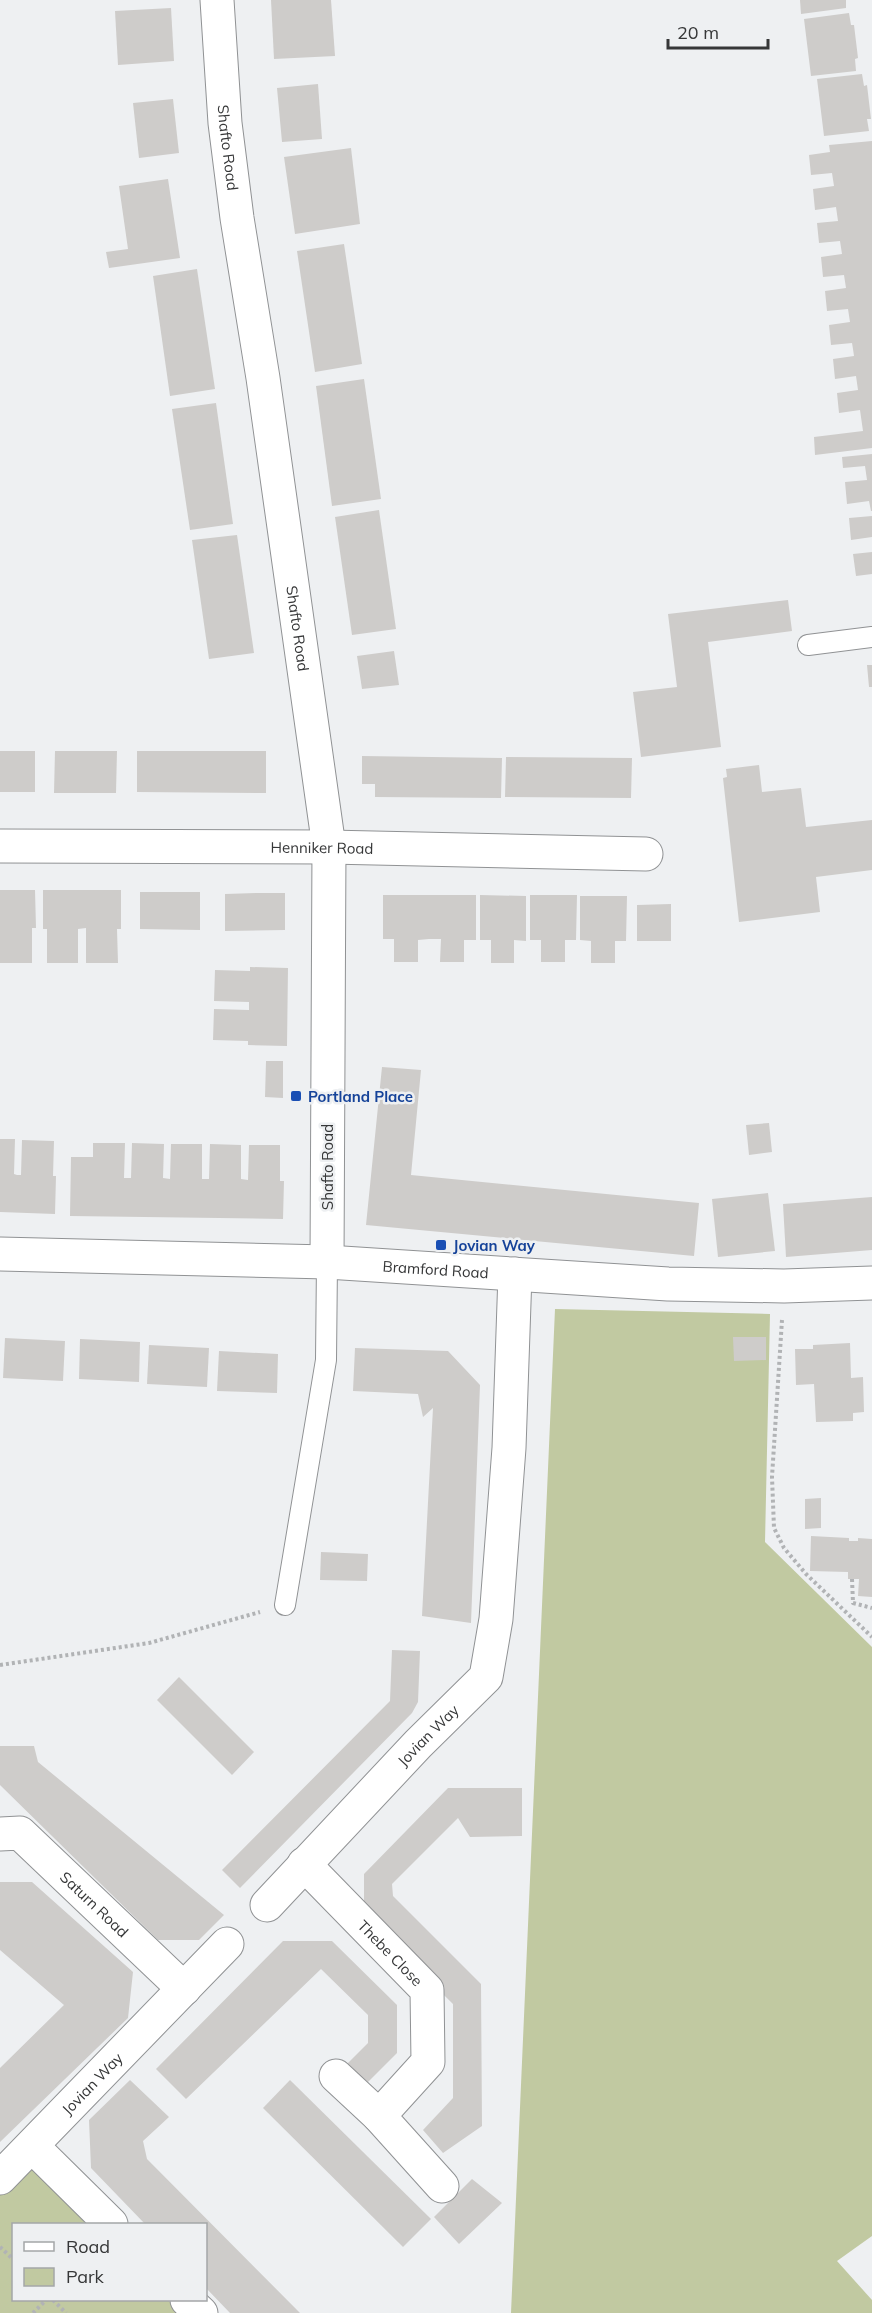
<svg xmlns="http://www.w3.org/2000/svg" width="872" height="2313" viewBox="0 0 872 2313" font-family="Mulish,sans-serif">
	<rect width="100%" height="100%" fill="#eef0f2"/>
	<!-- green -->
	<g fill="#c1c9a1">
		<path d="M555,1309L770,1314L765,1542L872,1647V2236L837,2261L872,2300V2313H511Z"/>
		<path d="M31,2162L93,2224H14V2300H168L181,2313H0V2192Z"/>
	</g>
	<!-- building -->
	<g fill="#ceccca">
		<path d="M271,0H331L335,56L274,59Z"/>
		<path d="M800,0H846V8L801,14Z"/>
		<path d="M171,8L174,61L118,65L115,11Z"/>
		<path d="M849,13L851,25H854L858,58L855,59L856,71L811,76L804,19Z"/>
		<path d="M862,74L864,86L867,85L871,119H867L869,131L824,136L817,79Z"/>
		<path d="M318,84L322,139L282,142L277,88Z"/>
		<path d="M173,99L179,153L139,158L133,103Z"/>
		<path d="M872,141V448L815,455L814,437L863,431L860,410L839,413L837,393L858,390L856,376L835,379L833,359L854,356L853,349L852,343L831,345L829,325L850,322L848,309L827,311L825,291L846,288L844,275L823,277L821,257L842,254L840,241L819,243L817,223L838,221L836,207L815,210L813,189L834,186L832,173L811,175L809,155L830,152L829,145Z"/>
		<path d="M351,148L360,224L295,234L284,157Z"/>
		<path d="M168,179L180,258L109,268L106,252L128,249L119,186Z"/>
		<path d="M344,244L362,364L315,372L297,251Z"/>
		<path d="M197,269L215,389L170,396L153,276Z"/>
		<path d="M364,379L381,499L332,506L316,386Z"/>
		<path d="M216,403L233,524L190,530L172,409Z"/>
		<path d="M872,454V511H871L869,501L847,504L845,482L867,480L865,466L843,468L842,457Z"/>
		<path d="M379,510L396,629L352,635L335,517Z"/>
		<path d="M872,516V537L851,540L849,518Z"/>
		<path d="M237,535L254,653L209,659L192,540Z"/>
		<path d="M872,552V574L856,576L853,554Z"/>
		<path d="M788,600L792,631L708,642L721,747L641,757L633,692L677,687L668,614Z"/>
		<path d="M394,651L399,685L362,689L357,656Z"/>
		<path d="M867,665H872V687H869Z"/>
		<rect x="0" y="751" width="35" height="41"/>
		<path d="M55,751H117L116,793H54Z"/>
		<path d="M137,751H266V793L137,792Z"/>
		<path d="M362,756L502,758L501,798L375,797V784H362Z"/>
		<path d="M506,757L632,758L631,798L505,797Z"/>
		<path d="M759,765L762,792L801,788L806,827L872,820V870L816,877L820,912L739,922L723,778L727,777L726,769Z"/>
		<path d="M0,890H35L36,928H32V963H0Z"/>
		<path d="M43,890H121V929H117L118,963H86V928L78,929V963H47V929H43Z"/>
		<path d="M140,892H200V930L140,929Z"/>
		<path d="M256,893H285V930L225,931V894Z"/>
		<path d="M383,895H476V940H464V962H440L441,939H429L418,940V962H394V939H383Z"/>
		<path d="M480,895L526,896V941L514,940V963H491V940H480Z"/>
		<path d="M530,895H577L576,940H565V962H541V940H530Z"/>
		<path d="M580,896H627L626,941H615V963H591V941L580,940Z"/>
		<path d="M671,904V941H637V905Z"/>
		<path d="M250,967L288,968L287,1046L248,1045V1041L213,1040L214,1009L249,1010V1002L214,1001L215,970L250,971Z"/>
		<path d="M266,1061H283V1098L265,1097Z"/>
		<path d="M382,1067L421,1070L411,1175L699,1203L694,1256L366,1225Z"/>
		<path d="M769,1123L772,1152L749,1155L746,1125Z"/>
		<path d="M0,1139H15L14,1174L17,1175H21L22,1140L54,1141L53,1176H56L55,1214L0,1212Z"/>
		<path d="M93,1143H125L124,1178H131L132,1143L164,1144L163,1178L170,1179L171,1144H202V1179H209L210,1144L241,1145V1179L248,1180L249,1145H280V1181H284L283,1219L70,1216L71,1157H93Z"/>
		<path d="M768,1193L775,1251L718,1257L712,1199Z"/>
		<path d="M872,1197V1250L786,1257L783,1204Z"/>
		<path d="M733,1337H766V1360L734,1361Z"/>
		<path d="M5,1338L65,1341L63,1381L3,1378Z"/>
		<path d="M80,1339L140,1342L139,1382L79,1379Z"/>
		<path d="M850,1343L851,1378L863,1377L864,1412L853,1413V1421L816,1422L814,1384L796,1385L795,1349H813V1345Z"/>
		<path d="M149,1345L209,1348L207,1387L147,1384Z"/>
		<path d="M355,1348L448,1351L480,1385L471,1623L422,1616L433,1408L423,1417L418,1394L353,1391Z"/>
		<path d="M219,1351L278,1354L277,1393L217,1391Z"/>
		<path d="M821,1498V1528L805,1529V1499Z"/>
		<path d="M811,1536L849,1538V1541H858V1538L872,1539V1597L858,1596L859,1579H848V1572L810,1571Z"/>
		<path d="M321,1552L368,1554L367,1581L320,1580Z"/>
		<path d="M392,1650L420,1651L418,1702L412,1713L240,1888L222,1870L390,1701Z"/>
		<path d="M179,1677L254,1752L232,1775L157,1700Z"/>
		<path d="M0,1746H34L38,1762L224,1915L199,1940H158L0,1785Z"/>
		<path d="M448,1788H522V1836L470,1837L458,1818L392,1884L393,1896L481,1984L482,2126L443,2153L423,2130L453,2098V2004L364,1916V1874Z"/>
		<path d="M0,1882H32L133,1972L128,2018L0,2142V2068L64,2005L0,1950Z"/>
		<path d="M283,1941H332L397,2005V2053L365,2085L345,2066L368,2043V2015L321,1969L186,2099L156,2069Z"/>
		<path d="M130,2080L169,2117L143,2141L147,2159L300,2313H230L206,2288V2224H145L91,2168L89,2120Z"/>
		<path d="M290,2080L431,2219L403,2247L263,2108Z"/>
		<path d="M472,2179L502,2203L459,2244L434,2217Z"/>
	</g>
	<g fill="none" stroke-linecap="round" stroke-linejoin="round">
		<defs>
			<g id="lane">
				<path d="M808,645L872,637"/>
				<path d="M285,1605L326,1360L327,1262"/>
			</g>
			<g id="street">
				<path id="s1" d="M217,0L225,123L237,218L263,378L329,847L327,1262"/>
				<path id="s2" d="M0,846L329,847L646,854"/>
				<path id="s3" d="M0,1834L20,1833L184,1989"/>
				<path id="s4" d="M304,1864L427,1990L428,2062L379,2116L442,2186"/>
				<path id="s5" d="M267,1905L418,1744L486,1677L496,1619L509,1448L515,1274"/>
				<path d="M336,2076L379,2116"/>
				<path d="M33,2147L111,2224"/>
				<path id="s6" d="M0,2178L227,1944"/>
				<path d="M187,2300L201,2313"/>
			</g>
			<g id="secondary">
				<path id="s7" d="M0,1254L327,1262L668,1284L784,1286L872,1283"/>
			</g>
		</defs>
		<!-- lane casing -->
		<use href="#lane" stroke="#909294" stroke-width="22"/>
		<!-- street casing -->
		<use href="#street" stroke="#909294" stroke-width="35"/>
		<!-- secondary casing -->
		<use href="#secondary" stroke="#909294" stroke-width="35"/>
		<!-- path -->
		<g stroke="#b1b3b5" stroke-width="4" stroke-dasharray="3 3" stroke-linecap="butt">
			<path d="M782,1320L772,1477L774,1528L784,1548L806,1574L872,1637"/>
			<path d="M852,1579L853,1603L872,1608"/>
			<path d="M0,1665L149,1643L260,1612"/>
			<path d="M0,2247L14,2260"/>
			<path d="M53,2300L66,2313"/>
			<path d="M33,2313L46,2300"/>
		</g>
		<!-- lane -->
		<use href="#lane" stroke="#fff" stroke-width="20"/>
		<!-- street -->
		<use href="#street" stroke="#fff" stroke-width="33"/>
		<!-- secondary -->
		<use href="#secondary" stroke="#fff" stroke-width="33"/>
	</g>
	<!-- markers -->
	<g fill="#1a4fb4" stroke="#eef0f2" stroke-width="2">
		<rect x="290" y="1090" width="12" height="12" rx="3"/>
		<rect x="435" y="1239" width="12" height="12" rx="3"/>
	</g>
	<g text-anchor="middle" dominant-baseline="central" stroke-width="5" stroke-linejoin="round" paint-order="stroke">
		<!-- street labels -->
		<g font-size="15" fill="#363738" stroke="#eef0f2">
			<text stroke="none"><textPath href="#s1" startOffset="148">Shafto Road</textPath></text>
			<text stroke="none"><textPath href="#s1" startOffset="634">Shafto Road</textPath></text>
			<text stroke="none"><textPath href="#s2" startOffset="322">Henniker Road</textPath></text>
			<text transform="translate(327 1167) rotate(-90)">Shafto Road</text>
			<text stroke="none"><textPath href="#s7" startOffset="436">Bramford Road</textPath></text>
			<text stroke="none"><textPath href="#s5" startOffset="234">Jovian Way</textPath></text>
			<text stroke="none"><textPath href="#s3" startOffset="123">Saturn Road</textPath></text>
			<text stroke="none"><textPath href="#s4" startOffset="124">Thebe Close</textPath></text>
			<text stroke="none"><textPath href="#s6" startOffset="132">Jovian Way</textPath></text>
		</g>
		<!-- transit labels -->
		<g font-size="15" font-weight="bold" fill="#164399" stroke="#eef0f2" text-anchor="start">
			<text x="308" y="1096">Portland Place</text>
			<text x="453" y="1245">Jovian Way</text>
		</g>
	</g>
	<!-- legend -->
	<rect x="12" y="2223" width="195" height="78" fill="#eef0f2" stroke="#a4a6a8" stroke-width="1.5"/>
	<rect x="24" y="2242" width="30" height="9" fill="#ffffff" stroke="#a4a6a8" stroke-width="1.5"/>
	<text x="66" y="2253" font-size="18" fill="#363738">Road</text>
	<rect x="24" y="2268" width="30" height="18" fill="#c1c9a1" stroke="#a4a6a8" stroke-width="1.5"/>
	<text x="66" y="2283" font-size="18" fill="#363738">Park</text>
	<!-- scale -->
	<path d="M668 39v9h100v-9" fill="none" stroke="#363738" stroke-width="3"/>
	<text x="677" y="39" font-size="18" fill="#363738" stroke="#eef0f2" stroke-width="4.5" paint-order="stroke">20 m</text>
</svg>
